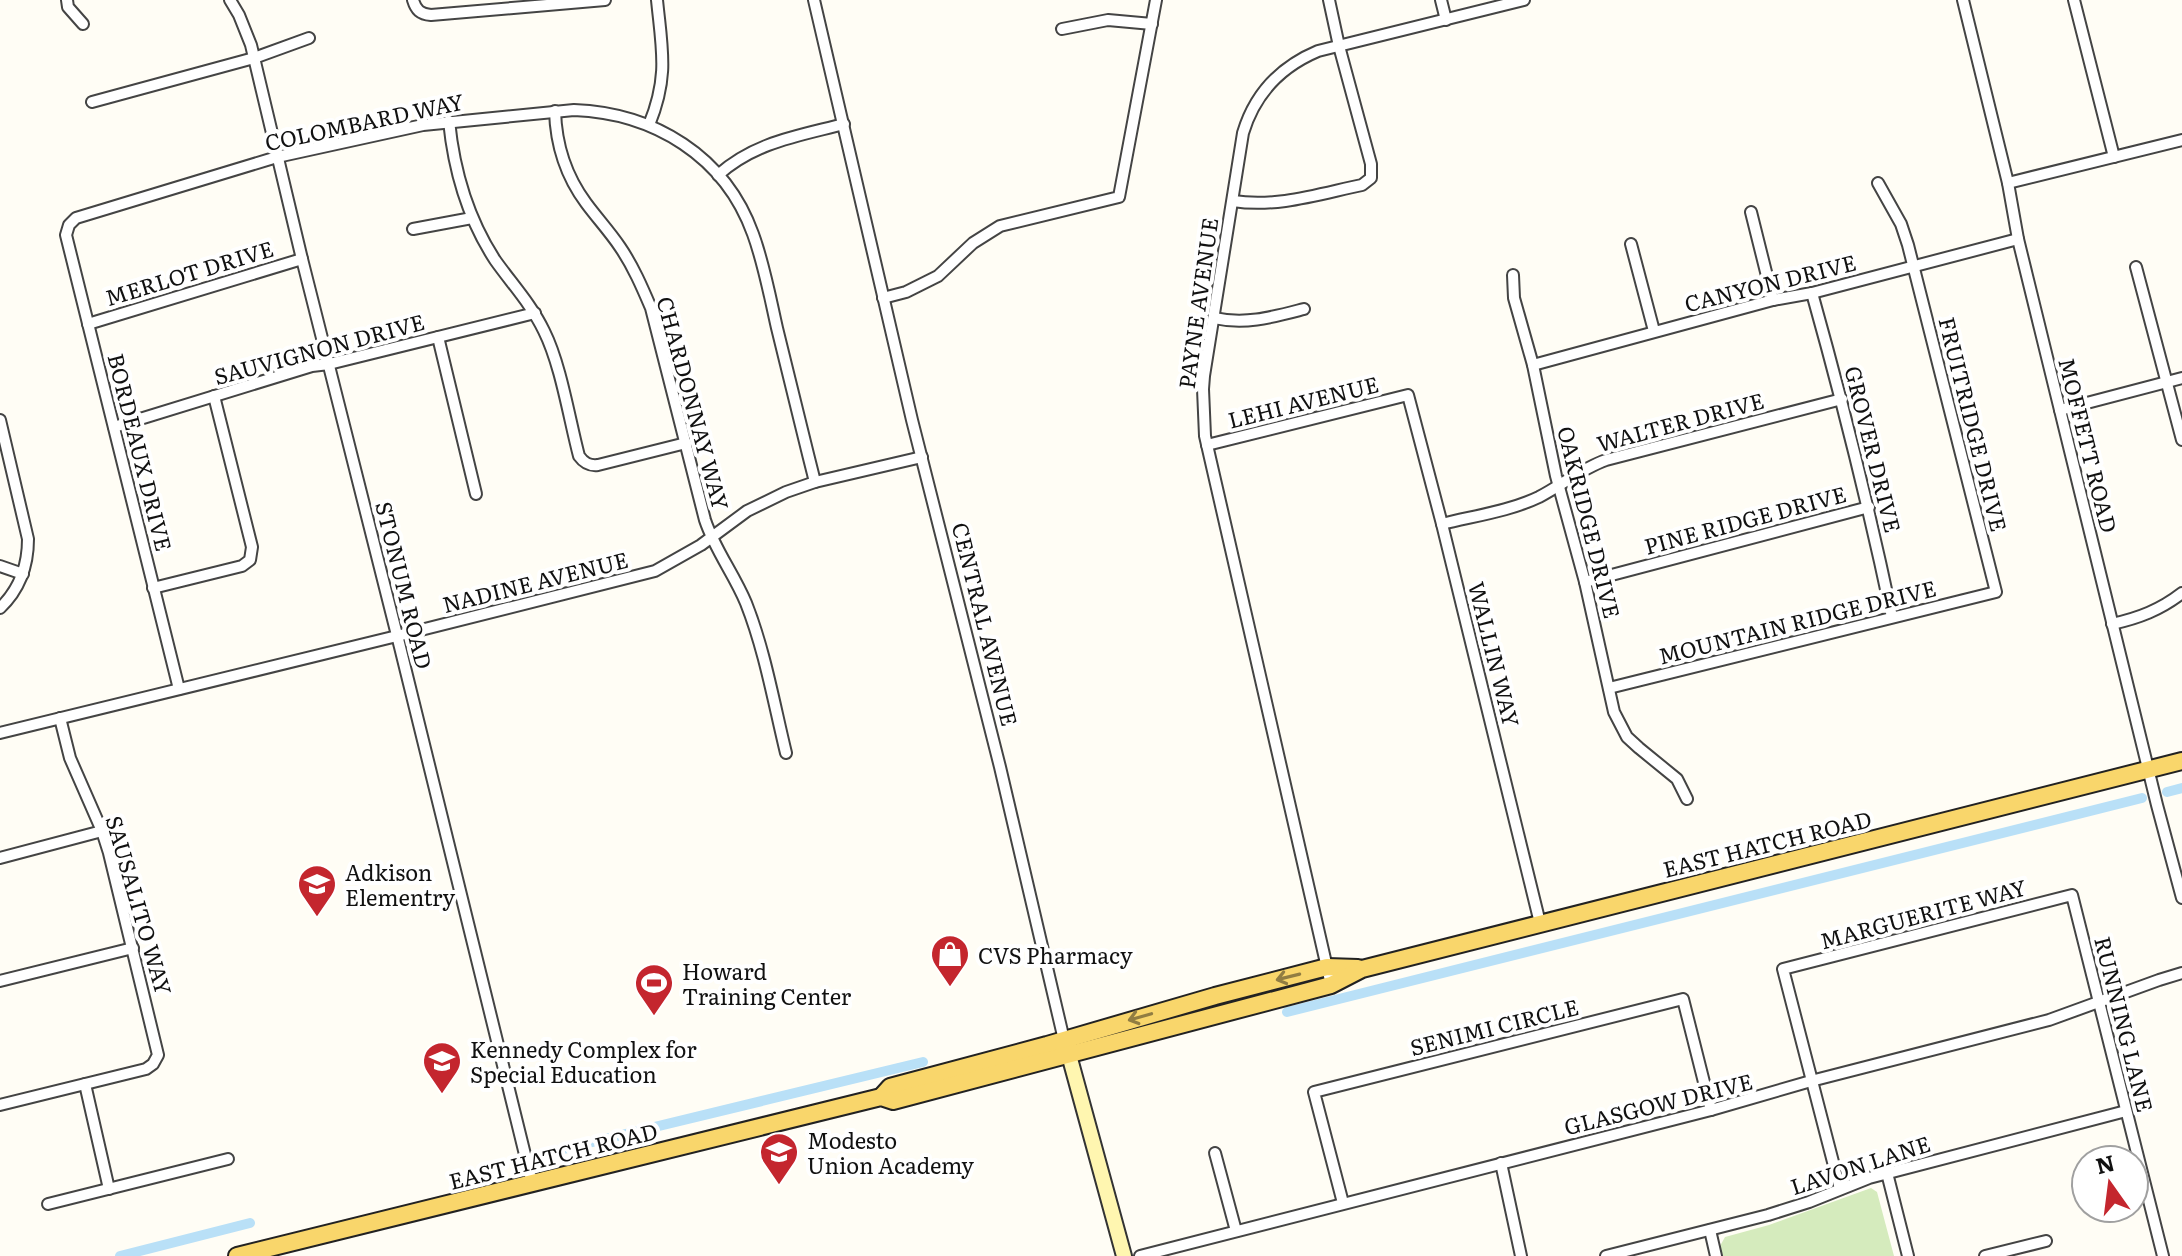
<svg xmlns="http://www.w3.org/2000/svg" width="2182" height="1256" viewBox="0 0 2182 1256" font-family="Literata,serif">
	<rect width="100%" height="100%" fill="#fffdf5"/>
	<!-- green -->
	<path fill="#d5ebbd" d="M1871,1188L1877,1192L1894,1256H1723L1720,1246L1725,1237L1769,1225Z"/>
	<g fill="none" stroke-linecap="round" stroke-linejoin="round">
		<!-- canal -->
		<g stroke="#b9e0f7" stroke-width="10">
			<path d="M2167,792L2182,788"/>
			<path d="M1287,1012L2142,798"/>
			<path d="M543,1154L923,1062"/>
			<path d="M120,1256L250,1223"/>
		</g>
		<defs>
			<g id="street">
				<path d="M67,0L68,7L83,24"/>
				<path d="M230,0L239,15L251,45L302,259L400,647L532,1183"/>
				<path d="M413,0C416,10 420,14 431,15L605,0"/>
				<path d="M814,0L912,420L1000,767L1064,1040"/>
				<path d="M1441,0L1446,20"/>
				<path d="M1963,0L2008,183L2018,239L2157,805L2182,898"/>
				<path d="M2074,0L2114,157"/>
				<path d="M1062,29L1108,20L1152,24"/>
				<path d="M92,102L254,58L309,38"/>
				<path d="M555,111C556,145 566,176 586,203C597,218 610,232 620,247C633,266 642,287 651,308L705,520C715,550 734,574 746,603C765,651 774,704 786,753"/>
				<path d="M449,121C454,171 467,217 495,260C512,284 531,304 544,331C561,365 569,418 579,456C584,463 589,466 598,465L686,443"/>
				<path d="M649,125C669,76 662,50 657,0"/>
				<path d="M718,175C755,142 798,136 844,124"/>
				<path d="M2008,183L2182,140"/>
				<path d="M1233,201C1277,208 1319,194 1362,185L1371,178V164L1339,46L1329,0"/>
				<path d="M1751,212L1773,300"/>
				<path d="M413,229L472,218"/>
				<path d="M1631,244L1654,331"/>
				<path d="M2136,267L2182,440"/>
				<path d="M1513,275L1514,298L1533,365L1556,476L1585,582L1614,712L1627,737L1639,748L1677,779L1687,799"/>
				<path d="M1812,293C1842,400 1869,508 1892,617"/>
				<path d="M883,298L906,292L938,276L973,243L1000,226L1119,197L1156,0"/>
				<path d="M1214,318C1246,325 1273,317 1304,309"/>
				<path d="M88,324L302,259"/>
				<path d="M438,337L476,494"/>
				<path d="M1533,365L1773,300L1812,293L2018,239"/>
				<path d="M2060,410L2182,378"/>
				<path d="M0,420L28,539C28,566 20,589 0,608"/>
				<path d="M114,427L312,366L329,364L535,313"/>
				<path d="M1207,445L1408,395L1442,524L1540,923"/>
				<path d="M1442,524C1474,516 1510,511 1539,497C1562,485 1581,469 1606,460L1842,399"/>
				<path d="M0,566L23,574"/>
				<path d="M1585,582L1869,507"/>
				<path d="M153,588L242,566L250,560L252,547L214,396"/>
				<path d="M2112,624C2139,618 2160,610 2182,593"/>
				<path d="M1609,688L1996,592L1908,245L1901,224L1878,183"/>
				<path d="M179,689L66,235L69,225L76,218L277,157L423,125L574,110C654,113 725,156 753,234C764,264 770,297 777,328C790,380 802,431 815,482"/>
				<path d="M0,733L397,636L655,571L701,545L747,511L786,492L815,482L922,457"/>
				<path d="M0,858L102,831"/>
				<path d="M0,981L133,948"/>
				<path d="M1331,985L1205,436L1203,389L1204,376L1243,133C1255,93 1280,67 1318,51L1524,0"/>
				<path d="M85,1084L109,1189"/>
				<path d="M0,1105L146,1069L153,1064L158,1055L109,853L102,831L70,758L60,718"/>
				<path d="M1215,1153L1236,1231"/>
				<path d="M1501,1163L1521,1256"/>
				<path d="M1887,1173L1908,1256"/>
				<path d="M1840,1189L1783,969L2072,895L2163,1256"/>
				<path d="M1343,1203L1314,1092L1683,999L1711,1110"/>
				<path d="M48,1204L228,1159"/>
				<path d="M1710,1230L1716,1256"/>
				<path d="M1140,1256L1711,1110L1811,1081L2049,1020L2159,980L2182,973"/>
				<path d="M1606,1256L1768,1215L1809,1202L1869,1178L2126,1111"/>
				<path d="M1985,1256L2046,1241"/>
			</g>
			<path id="secondary" d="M1066,1044L1124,1256"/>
			<g id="primary">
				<path d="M881,1097L890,1087L1047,1045L1215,996L1327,967L1358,968"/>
				<path d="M237,1256L881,1097L893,1101L1331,985L1362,969L2182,761"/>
			</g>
		</defs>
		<!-- street casing -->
		<use href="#street" stroke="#444" stroke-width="14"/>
		<!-- secondary casing -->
		<use href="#secondary" stroke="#333" stroke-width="18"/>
		<!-- primary casing -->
		<use href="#primary" stroke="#222" stroke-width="20"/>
		<!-- street -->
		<use href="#street" stroke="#fff" stroke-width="10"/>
		<!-- secondary -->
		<use href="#secondary" stroke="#fff6b0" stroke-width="14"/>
		<!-- primary -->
		<use href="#primary" stroke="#f9d66b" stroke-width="16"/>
	</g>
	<!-- one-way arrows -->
	<defs><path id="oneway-shaft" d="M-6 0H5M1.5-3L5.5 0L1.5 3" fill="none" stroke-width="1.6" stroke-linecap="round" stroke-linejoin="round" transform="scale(2)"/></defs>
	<g stroke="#917d42">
		<use href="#oneway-shaft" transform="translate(1288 977) rotate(166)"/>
		<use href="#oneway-shaft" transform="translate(1140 1017) rotate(164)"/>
	</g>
	<!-- icons -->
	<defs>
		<symbol id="school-pin" viewBox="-11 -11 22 30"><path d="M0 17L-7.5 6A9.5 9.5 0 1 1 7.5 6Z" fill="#c4262e" stroke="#fff"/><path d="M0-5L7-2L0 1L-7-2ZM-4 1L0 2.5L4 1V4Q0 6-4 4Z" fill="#fff"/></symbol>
		<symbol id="shop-pin" viewBox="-11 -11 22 30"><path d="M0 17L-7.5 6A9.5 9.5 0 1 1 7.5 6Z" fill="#c4262e" stroke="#fff"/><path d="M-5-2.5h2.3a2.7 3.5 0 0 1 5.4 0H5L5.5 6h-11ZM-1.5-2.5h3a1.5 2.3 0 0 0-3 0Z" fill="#fff"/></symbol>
		<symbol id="stadium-pin" viewBox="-11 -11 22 30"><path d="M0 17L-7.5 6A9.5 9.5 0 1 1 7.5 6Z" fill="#c4262e" stroke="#fff"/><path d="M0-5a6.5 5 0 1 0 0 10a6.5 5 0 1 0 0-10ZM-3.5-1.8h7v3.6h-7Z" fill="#fff"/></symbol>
	</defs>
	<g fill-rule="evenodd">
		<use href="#school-pin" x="295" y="862" width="44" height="60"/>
		<use href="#shop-pin" x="928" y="932" width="44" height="60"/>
		<use href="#stadium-pin" x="632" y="961" width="44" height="60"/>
		<use href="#school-pin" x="420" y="1039" width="44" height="60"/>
		<use href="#school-pin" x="757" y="1130" width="44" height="60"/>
	</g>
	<g text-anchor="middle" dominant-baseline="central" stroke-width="8" stroke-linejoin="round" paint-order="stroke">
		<!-- street labels -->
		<g font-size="22" fill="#111" stroke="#fff">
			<text transform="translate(364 121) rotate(-12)">COLOMBARD WAY</text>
			<text transform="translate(189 272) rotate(-17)">MERLOT DRIVE</text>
			<text transform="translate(1770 282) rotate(-14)">CANYON DRIVE</text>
			<text transform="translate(1197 303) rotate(-82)">PAYNE AVENUE</text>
			<text transform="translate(319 348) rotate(-15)">SAUVIGNON DRIVE</text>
			<text transform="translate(1303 401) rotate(-14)">LEHI AVENUE</text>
			<text transform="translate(694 403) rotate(75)">CHARDONNAY WAY</text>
			<text transform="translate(1680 421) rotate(-15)">WALTER DRIVE</text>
			<text transform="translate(1974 424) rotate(76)">FRUITRIDGE DRIVE</text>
			<text transform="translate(2089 445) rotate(76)">MOFFETT ROAD</text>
			<text transform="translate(1874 449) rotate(76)">GROVER DRIVE</text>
			<text transform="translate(141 452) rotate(76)">BORDEAUX DRIVE</text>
			<text transform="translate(1745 519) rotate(-15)">PINE RIDGE DRIVE</text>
			<text transform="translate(1590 522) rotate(76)">OAKRIDGE DRIVE</text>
			<text transform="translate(535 581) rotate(-14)">NADINE AVENUE</text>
			<text transform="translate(405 585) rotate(76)">STONUM ROAD</text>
			<text transform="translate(1797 621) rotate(-14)">MOUNTAIN RIDGE DRIVE</text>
			<text transform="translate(986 624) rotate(76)">CENTRAL AVENUE</text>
			<text transform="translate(1495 654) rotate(76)">WALLIN WAY</text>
			<text transform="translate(1767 843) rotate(-14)">EAST HATCH ROAD</text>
			<text transform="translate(140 905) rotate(74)">SAUSALITO WAY</text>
			<text transform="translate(1923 913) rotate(-15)">MARGUERITE WAY</text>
			<text transform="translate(2125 1024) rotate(76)">RUNNING LANE</text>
			<text transform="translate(1494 1026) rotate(-14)">SENIMI CIRCLE</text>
			<text transform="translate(1658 1103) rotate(-14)">GLASGOW DRIVE</text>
			<text transform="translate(553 1155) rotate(-14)">EAST HATCH ROAD</text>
			<text transform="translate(1860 1164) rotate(-18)">LAVON LANE</text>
		</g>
		<!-- poi labels -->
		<g font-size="22" fill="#111" stroke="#fff" text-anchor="start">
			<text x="345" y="871">Adkison<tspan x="345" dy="25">Elementry</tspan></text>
			<text x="978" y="954">CVS Pharmacy</text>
			<text x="682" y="970">Howard<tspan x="682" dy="25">Training Center</tspan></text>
			<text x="470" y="1048">Kennedy Complex for<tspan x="470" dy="25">Special Education</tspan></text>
			<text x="807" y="1139">Modesto<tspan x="807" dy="25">Union Academy</tspan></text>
		</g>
	</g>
	<!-- north arrow -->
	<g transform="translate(2110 1184) rotate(346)"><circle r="38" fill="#ffffff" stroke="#a0a0a0" stroke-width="2"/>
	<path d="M0-6L14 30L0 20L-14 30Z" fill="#c4262e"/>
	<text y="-12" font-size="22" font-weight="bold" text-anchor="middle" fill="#111111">N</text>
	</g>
</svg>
